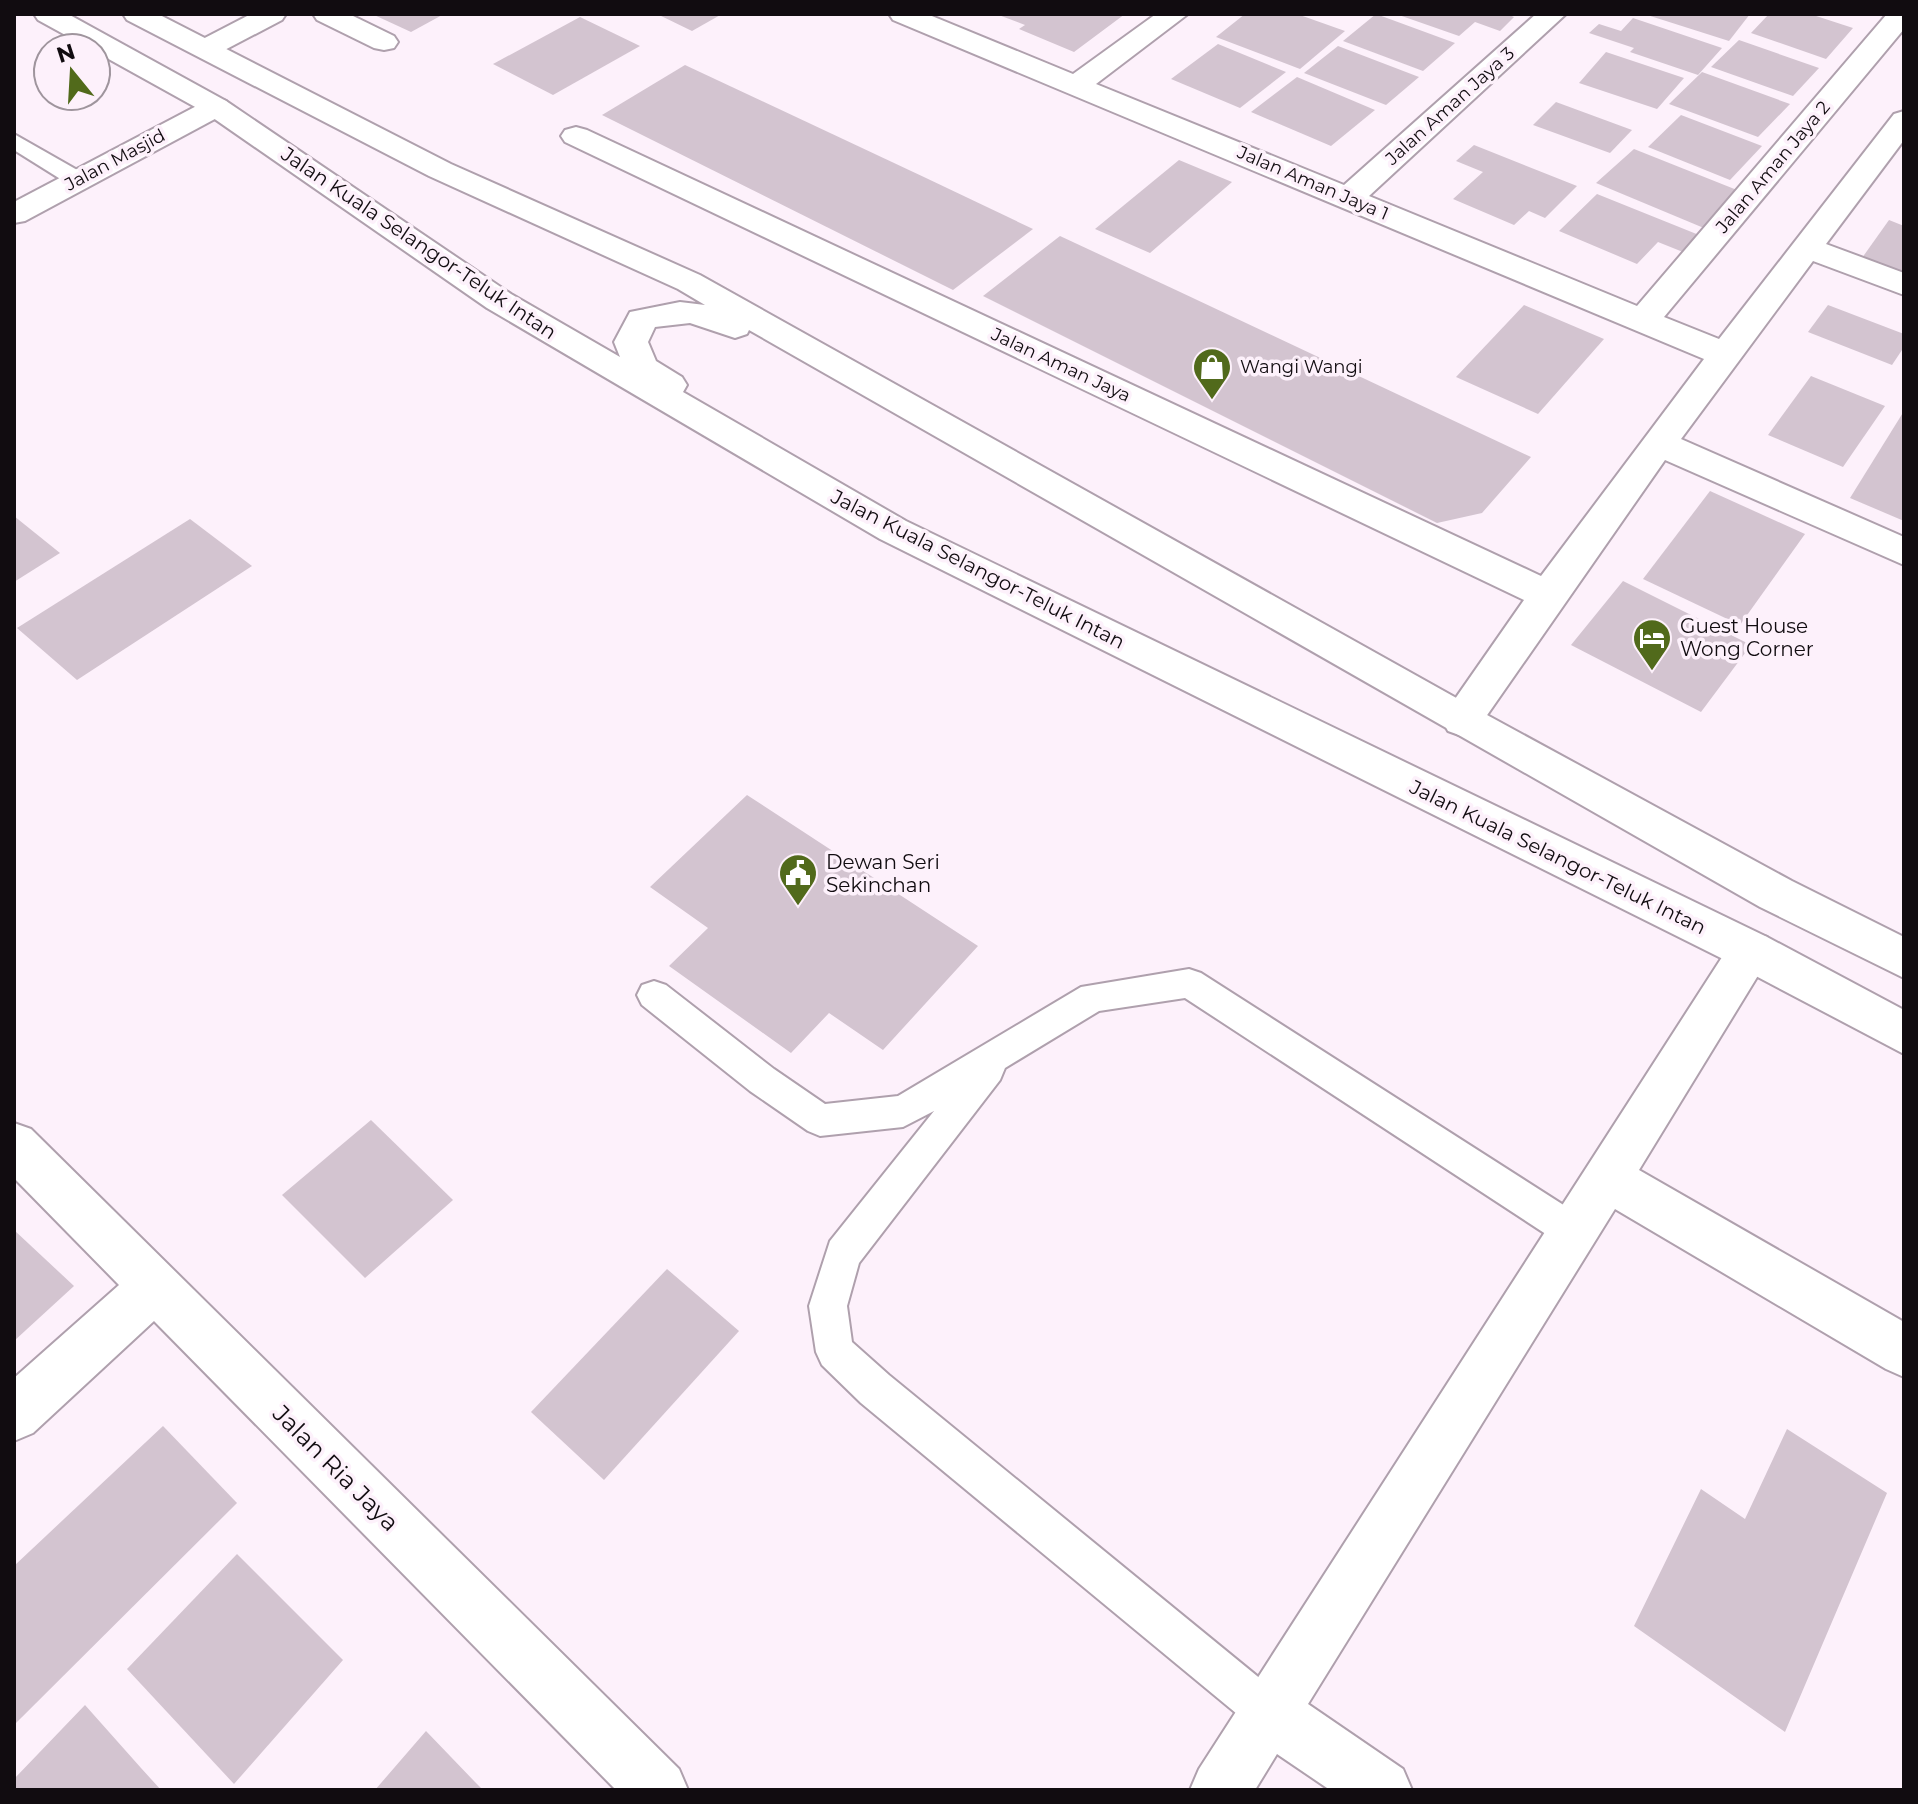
<svg xmlns="http://www.w3.org/2000/svg" width="1918" height="1804" viewBox="0 0 1918 1804" font-family="Montserrat,sans-serif">
	<rect width="100%" height="100%" fill="#fdf1fb"/>
	<!-- building -->
	<g fill="#d3c4d0">
		<path d="M372,14H444L411,32Z"/>
		<path d="M657,14H722L692,31Z"/>
		<path d="M996,14H1125L1074,52L1019,29L1025,25Z"/>
		<path d="M1245,14H1297L1345,31L1300,69L1216,37Z"/>
		<path d="M1376,14L1455,43L1423,71L1343,41Z"/>
		<path d="M1396,14H1507L1514,17L1500,31L1475,22L1459,36Z"/>
		<path d="M1644,14H1750L1729,41Z"/>
		<path d="M1769,14H1810L1853,28L1826,59L1751,33Z"/>
		<path d="M580,17L640,46L553,95L493,64Z"/>
		<path d="M1633,18L1722,48L1698,75L1630,52L1634,48L1589,33L1599,24L1621,31Z"/>
		<path d="M1739,40L1819,68L1793,96L1711,67Z"/>
		<path d="M1218,44L1286,72L1240,108L1171,79Z"/>
		<path d="M1338,46L1419,77L1386,105L1304,73Z"/>
		<path d="M1606,52L1684,78L1657,109L1579,83Z"/>
		<path d="M685,65L926,178L1033,229L953,290L602,115Z"/>
		<path d="M1702,72L1790,104L1758,137L1669,104Z"/>
		<path d="M1297,77L1375,110L1331,146L1251,112Z"/>
		<path d="M1556,102L1632,130L1610,153L1533,125Z"/>
		<path d="M1681,115L1762,146L1730,180L1648,147Z"/>
		<path d="M1474,145L1577,186L1545,218L1529,211L1514,225L1453,199L1483,172L1456,161Z"/>
		<path d="M1634,149L1747,194L1711,231L1596,183Z"/>
		<path d="M1179,160L1232,182L1150,253L1095,229Z"/>
		<path d="M1597,194L1704,237L1688,254L1658,242L1637,264L1559,231Z"/>
		<path d="M1889,220L1904,226V274L1862,258Z"/>
		<path d="M1060,236L1178,291L1531,457L1482,513L1437,523L983,296Z"/>
		<path d="M1524,305L1604,339L1538,414L1456,377Z"/>
		<path d="M1828,305L1904,334V347L1892,365L1808,332Z"/>
		<path d="M1811,376L1885,406L1843,467L1768,435Z"/>
		<path d="M1904,411V521L1850,498Z"/>
		<path d="M1710,491L1805,534L1740,625L1643,579Z"/>
		<path d="M14,516L60,553L14,582Z"/>
		<path d="M190,519L252,566L77,680L17,628Z"/>
		<path d="M1623,581L1751,645L1701,712L1571,645Z"/>
		<path d="M747,795L978,946L883,1050L829,1013L791,1053L669,966L708,928L650,887Z"/>
		<path d="M371,1120L453,1200L365,1278L282,1195Z"/>
		<path d="M14,1230L74,1286L14,1341Z"/>
		<path d="M667,1269L739,1331L604,1480L531,1412Z"/>
		<path d="M163,1426L237,1503L14,1725V1566Z"/>
		<path d="M1787,1429L1887,1493L1785,1732L1634,1626L1701,1489L1745,1519Z"/>
		<path d="M237,1554L343,1660L234,1784L127,1669Z"/>
		<path d="M85,1705L141,1768L161,1790H14V1779Z"/>
		<path d="M426,1731L475,1782L483,1790H375Z"/>
	</g>
	<g fill="none" stroke-linecap="round" stroke-linejoin="round">
		<defs>
			<g id="service">
				<path d="M14,134L86,175L89,180L78,187L70,185L14,150Z"/>
				<path d="M1189,969L1201,973L1587,1220L1592,1232L1587,1244L1574,1249L1561,1244L1185,998L1099,1011L1005,1068L1000,1080L859,1263L847,1306L852,1342L889,1375L1284,1698L1290,1713L1284,1728L1269,1734L1254,1728L861,1403L822,1365L816,1352L809,1306L830,1241L934,1111L903,1127L820,1136L808,1131L750,1091L642,1005L637,995L642,985L654,981L666,985L774,1069L825,1104L898,1096L1081,987Z"/>
			</g>
			<g id="minor">
				<path d="M251,14H286L282,20L217,54L207,56L197,54L193,48L197,42Z"/>
				<path d="M313,14H349L394,36L398,42L394,48L384,50L374,48L317,20Z"/>
				<path d="M889,14H927L1073,74L1156,14H1188L1096,84L1344,185L1536,14H1566L1369,196L1637,306L1887,14H1904V29L1664,317L1719,339L1894,114L1904,111V140L1826,244L1904,273V295L1813,261L1681,439L1904,537V565L1665,460L1476,731L1462,736L1448,731L1442,720L1448,709L1524,600L565,142L561,136L565,130L576,127L587,130L1541,576L1704,359L893,20Z"/>
				<path d="M216,98L226,101L231,107L226,113L25,221L14,223V202L206,101Z"/>
				<path d="M1751,932L1767,937L1773,951L1639,1170L1904,1322V1377L1886,1369L1615,1209L1308,1704L1403,1769L1412,1790H1330L1277,1754L1255,1790H1190L1199,1769L1735,937Z"/>
				<path d="M14,1123L31,1129L679,1769L688,1790H616L154,1321L33,1433L14,1441V1378L119,1285L14,1178Z"/>
			</g>
			<path id="trunk" d="M34,14H68L226,101L511,294L620,357L614,342L630,312L680,302L705,305L678,289L429,176L127,20L123,14H158L451,164L700,275L1476,709L1792,881L1904,937V978L1760,907L749,330L747,334L735,338L690,323L655,327L648,342L656,361L682,377L687,385L683,392L906,521L1767,937L1904,1010V1054L1735,965L880,539L487,308L206,113L96,52V48H89L38,20Z"/>
		</defs>
		<!-- service casing -->
		<use href="#service" stroke="#afa0ad" stroke-width="4"/>
		<!-- minor casing -->
		<use href="#minor" stroke="#afa0ad" stroke-width="4"/>
		<!-- trunk casing -->
		<use href="#trunk" stroke="#afa0ad" stroke-width="4"/>
		<!-- service -->
		<use href="#service" fill="#fff" fill-rule="evenodd"/>
		<!-- minor -->
		<use href="#minor" fill="#fff" fill-rule="evenodd"/>
		<!-- trunk -->
		<use href="#trunk" fill="#fff" fill-rule="evenodd"/>
	</g>
	<!-- icons -->
	<defs>
		<symbol id="shop-pin" viewBox="-11 -11 22 30"><path d="M0 17L-7.5 6A9.5 9.5 0 1 1 7.5 6Z" fill="#516a1b" stroke="#fdf1fb"/><path d="M-5-2.5h2.3a2.7 3.5 0 0 1 5.4 0H5L5.5 6h-11ZM-1.5-2.5h3a1.5 2.3 0 0 0-3 0Z" fill="#fff"/></symbol>
		<symbol id="hotel-pin" viewBox="-11 -11 22 30"><path d="M0 17L-7.5 6A9.5 9.5 0 1 1 7.5 6Z" fill="#516a1b" stroke="#fdf1fb"/><path d="M-6-4.5h1.5V1H6V5H4.5V3h-9V5H-6ZM-4 0a1.8 1.8 0 1 1 3.6 0ZM.5 0V-2.5h3Q6-2.5 6 0Z" fill="#fff"/></symbol>
		<symbol id="civic-pin" viewBox="-11 -11 22 30"><path d="M0 17L-7.5 6A9.5 9.5 0 1 1 7.5 6Z" fill="#516a1b" stroke="#fdf1fb"/><path d="M-.6-6.5H3V-4.5H.6V-3L4-1V1h2V6H-6V1h2V-1L-.6-3ZM-1.2 2.5V6h2.4V2.5Z" fill="#fff"/></symbol>
	</defs>
	<g fill-rule="evenodd">
		<use href="#shop-pin" x="1190" y="345" width="44" height="60"/>
		<use href="#hotel-pin" x="1630" y="616" width="44" height="60"/>
		<use href="#civic-pin" x="776" y="851" width="44" height="60"/>
	</g>
	<g text-anchor="middle" dominant-baseline="central" stroke-width="7" stroke-linejoin="round" paint-order="stroke">
		<!-- far-street labels -->
		<g font-size="18" fill="#110c10" stroke="#fdf1fb">
			<text transform="translate(1450 106) rotate(-42)">Jalan Aman Jaya 3</text>
			<text transform="translate(115 160) rotate(-28)">Jalan Masjid</text>
			<text transform="translate(1773 167) rotate(-50)">Jalan Aman Jaya 2</text>
			<text transform="translate(1313 183) rotate(23)">Jalan Aman Jaya 1</text>
			<text transform="translate(1061 365) rotate(25)">Jalan Aman Jaya</text>
		</g>
		<!-- far-poi labels -->
		<g font-size="18" fill="#110c10" stroke="#fdf1fb" text-anchor="start">
			<text x="1240" y="367">Wangi Wangi</text>
		</g>
		<!-- street labels -->
		<g font-size="20" fill="#110c10" stroke="#fdf1fb">
			<text transform="translate(419 243) rotate(34)">Jalan Kuala Selangor-Teluk Intan</text>
			<text transform="translate(978 569) rotate(27)">Jalan Kuala Selangor-Teluk Intan</text>
			<text transform="translate(1558 857) rotate(26)">Jalan Kuala Selangor-Teluk Intan</text>
		</g>
		<!-- poi labels -->
		<g font-size="20" fill="#110c10" stroke="#fdf1fb" text-anchor="start">
			<text x="1680" y="626">Guest House<tspan x="1680" dy="23">Wong Corner</tspan></text>
			<text x="826" y="862">Dewan Seri<tspan x="826" dy="23">Sekinchan</tspan></text>
		</g>
		<!-- near-street labels -->
		<g font-size="24" fill="#110c10" stroke="#fdf1fb">
			<text transform="translate(336 1468) rotate(45)">Jalan Ria Jaya</text>
		</g>
	</g>
	<!-- border -->
	<rect width="1918" height="1804" fill="none" stroke="#110c10" stroke-width="32"/>
	<!-- north arrow -->
	<g transform="translate(72 72) rotate(342)"><circle r="38" fill="#fdf1fb" stroke="#9f959d" stroke-width="2"/>
	<path d="M0-6L14 30L0 20L-14 30Z" fill="#516a1b"/>
	<text y="-12" font-size="22" font-weight="bold" text-anchor="middle" fill="#110c10">N</text>
	</g>
</svg>
